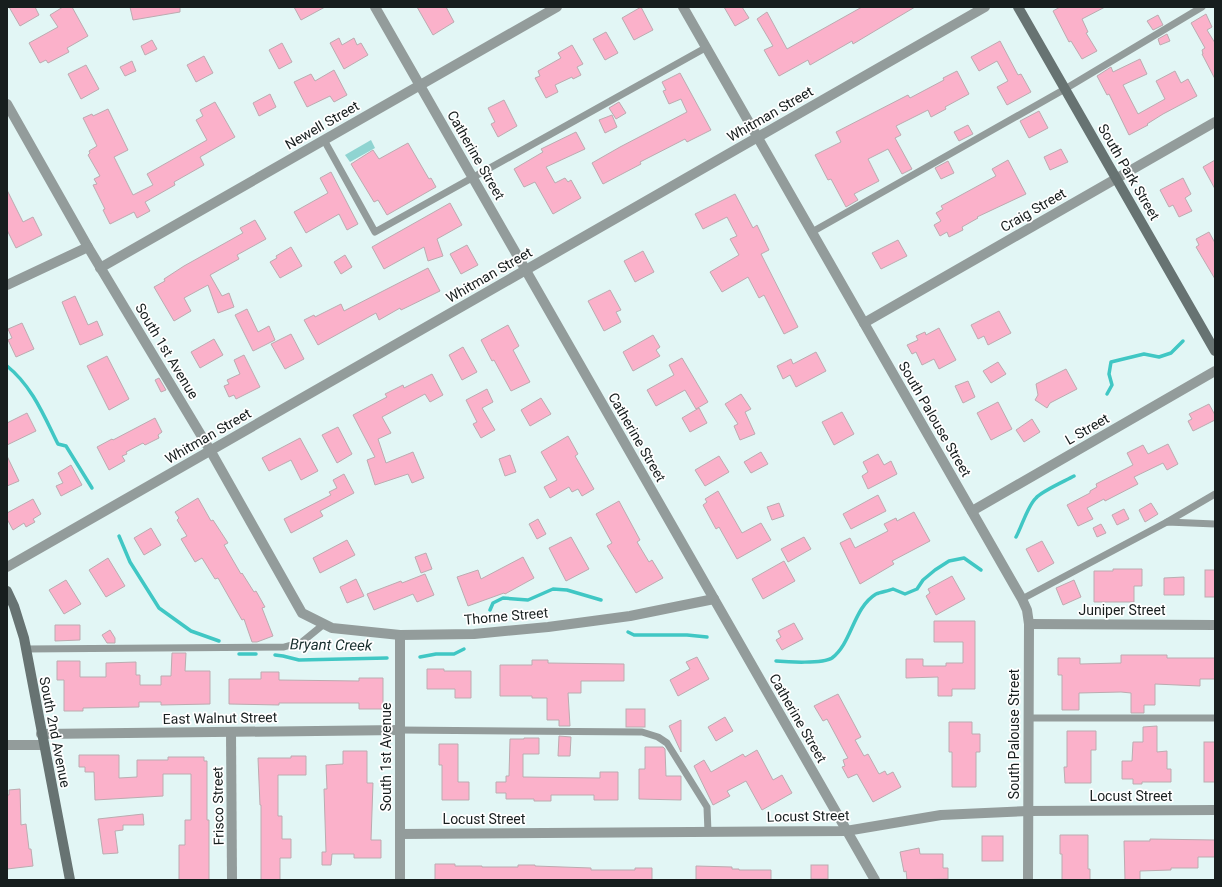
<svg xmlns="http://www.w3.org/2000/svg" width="1222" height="887" viewBox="0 0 1222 887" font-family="Roboto,sans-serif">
	<rect width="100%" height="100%" fill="#e2f6f5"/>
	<!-- green -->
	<path fill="#8fd4d1" d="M371,140L375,148L350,162L345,155Z"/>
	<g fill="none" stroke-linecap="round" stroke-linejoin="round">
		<!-- stream -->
		<g stroke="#40c7c4" stroke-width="3.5">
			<path d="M7,366C32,386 44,416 58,444L66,446L92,488"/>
			<path d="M1107,394L1112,385L1109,374L1111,362L1144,354L1159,357L1171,353L1183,341"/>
			<path d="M119,536L130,562L159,608L191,631L219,641"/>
			<path d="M1016,537C1022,526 1028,505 1036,498C1042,491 1065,481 1074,476"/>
			<path d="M490,610L493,603L503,598L528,600L553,589L567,590L601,600"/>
			<path d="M628,632L634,635H687L707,637"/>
			<path d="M239,654H256"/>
			<path d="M275,655L283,656L299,660L387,658"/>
			<path d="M420,657L436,654H454L464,649"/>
			<path d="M776,661C787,662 823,664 832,658C852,643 853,608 876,594C881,592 888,591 893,589L905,594L917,589L923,580L935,570L949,561L964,558L981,570"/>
		</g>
	</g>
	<!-- building -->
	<g fill="#fbb1ca" stroke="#bcabb0">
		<path d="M9,7H35L39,15L20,26Z"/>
		<path d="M63,7H72L88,36L67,48L69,52L48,63L46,60L40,63L29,43L58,27L50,15Z"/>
		<path d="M130,7H180V12L133,20Z"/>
		<path d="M294,7H325L301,20Z"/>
		<path d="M417,7H446L454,22L433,35Z"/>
		<path d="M641,7L653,30L634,40L622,18Z"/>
		<path d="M724,7H742L749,18L735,26Z"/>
		<path d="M862,7H915L853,44L852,41L810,65L808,60L779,76L764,50L773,46L757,19L767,12L787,49Z"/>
		<path d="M1060,7H1105L1082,19L1088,32L1086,33L1097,51L1082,59L1071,41L1069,42L1053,11Z"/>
		<path d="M1206,14L1212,27L1207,30L1215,43V79L1202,54H1203L1202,50L1205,48L1191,23Z"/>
		<path d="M1158,15L1163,25L1153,30L1147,21Z"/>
		<path d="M606,32L618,53L605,60L593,39Z"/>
		<path d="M1167,34L1170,41L1160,45L1158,39Z"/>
		<path d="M339,38L342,45L354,38L357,45L361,43L368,55L344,69L330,43Z"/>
		<path d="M152,40L157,49L145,55L141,46Z"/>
		<path d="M1000,41L1018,75L1021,74L1031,92L1007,105L997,87L1008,81L997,61L979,71L971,57Z"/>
		<path d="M282,43L292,62L279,69L269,50Z"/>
		<path d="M572,45L583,64L577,67L581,75L573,79L572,77L555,85L558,92L546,98L535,78L540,76L538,71L561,58L558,53Z"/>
		<path d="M204,56L213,73L196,82L187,65Z"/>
		<path d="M1140,59L1147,74L1123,85L1138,114L1165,99L1156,81L1175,71L1181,83L1188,79L1197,96L1163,114L1147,124L1148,125L1129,135L1109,94L1107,95L1097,76L1111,67L1113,72Z"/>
		<path d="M132,61L136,71L125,76L120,67Z"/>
		<path d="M86,65L99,89L81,99L68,74Z"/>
		<path d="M334,70L347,95L334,102L330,96L307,107L294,82L311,74L315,81Z"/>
		<path d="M957,71L969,94L945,107L946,109L931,117L928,110L896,126L901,135L895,138L912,169L902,174L888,149L868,159L879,181L854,194L858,200L846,207L831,179L828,180L815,155L841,142L836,132L908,95L910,98L944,80L943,78Z"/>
		<path d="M680,73L711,130L687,142L685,139L640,162L641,164L603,184L592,163L620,147L687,112L681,99L669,104L663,91L666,90L662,82Z"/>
		<path d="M270,94L276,107L259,116L253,103Z"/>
		<path d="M504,100L517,126L498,137L491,124L495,122L488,108Z"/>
		<path d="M215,102L235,137L200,157L204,165L174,182L175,185L145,202L150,211L137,218L134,212L110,224L103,210L105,209L93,185L97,184L94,179L100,176L88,155L90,153L89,151L97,146L83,118L92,114L93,116L108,109L128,150L114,157L133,195L153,185L147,174L207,140L196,120L203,116L200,110Z"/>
		<path d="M619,102L626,113L616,119L609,108Z"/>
		<path d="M1039,111L1048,128L1029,138L1020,121Z"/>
		<path d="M612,115L617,127L605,133L599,120Z"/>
		<path d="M968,125L973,134L959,141L954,132Z"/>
		<path d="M576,132L585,149L546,167L555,183L565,178L568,182L571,180L581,198L553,214L535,182L524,187L514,169L543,152L541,149Z"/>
		<path d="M408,143L429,179L431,178L436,187L387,215L378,200L374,202L351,164L373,150L379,159Z"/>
		<path d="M1061,149L1068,162L1050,170L1044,157Z"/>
		<path d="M1008,160L1026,194L977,217L978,218L962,227L963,230L949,237L947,232L940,236L934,225L941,221L936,213L943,209L941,206L996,176L992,169Z"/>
		<path d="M1215,160V189L1203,167Z"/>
		<path d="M948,161L954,173L941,179L935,168Z"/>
		<path d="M331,172L358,224L347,230L339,214L306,233L294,212L328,193L320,178Z"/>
		<path d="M1183,178L1191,194L1185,198L1192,211L1179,217L1173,205L1169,207L1160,190Z"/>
		<path d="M7,190L23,222L33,217L42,235L16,248L7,230Z"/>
		<path d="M735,194L753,228L757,225L769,250L761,254L798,327L784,334L764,295L759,298L748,277L722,292L710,272L739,255L730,239L737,236L727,217L703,229L695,214Z"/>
		<path d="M450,203L462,225L437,239L443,256L428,261L424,247L384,269L372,247Z"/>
		<path d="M255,220L266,239L237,255L239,259L210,275L222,296L229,293L234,307L218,313L208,285L184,298L191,311L174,321L154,287L165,281L164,279L184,266L243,233L240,228Z"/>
		<path d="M1209,232L1215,243V279L1196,247L1199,245L1196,239Z"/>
		<path d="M898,240L907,256L881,269L872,253Z"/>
		<path d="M467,245L478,265L461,274L450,254Z"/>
		<path d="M291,247L302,266L280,278L270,262L277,258L276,256Z"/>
		<path d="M643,251L654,272L635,282L624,261Z"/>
		<path d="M345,255L352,267L341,274L334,262Z"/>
		<path d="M428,268L440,291L401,310L400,308L379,320L376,313L318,345L304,320L314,315L315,317L341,304L344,311Z"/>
		<path d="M610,290L621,310L616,312L621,322L604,331L588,301Z"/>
		<path d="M75,296L88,325L97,321L103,335L80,345L62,302Z"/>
		<path d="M247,309L258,332L269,326L275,340L253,351L235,315Z"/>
		<path d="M999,311L1011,333L988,345L984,336L978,339L971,325Z"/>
		<path d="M22,323L34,349L16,357L8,340L12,338L8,329Z"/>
		<path d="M508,325L519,346L513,350L530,382L511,391L494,360L492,361L481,340Z"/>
		<path d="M939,328L956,360L939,369L934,359L922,365L916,352L912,354L907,345L918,340L916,336L925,332L926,335Z"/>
		<path d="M291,334L304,359L285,369L271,344Z"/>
		<path d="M653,335L660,347L656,350L660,356L633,371L623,352Z"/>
		<path d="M214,339L223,355L200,368L191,352Z"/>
		<path d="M463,347L477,372L462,380L449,355Z"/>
		<path d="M816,352L826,371L796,387L790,375L783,379L777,366L791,359L793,364Z"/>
		<path d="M244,355L260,387L236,399L234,395L229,397L224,386L229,384L227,380L240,374L234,360Z"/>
		<path d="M107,356L129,399L109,410L87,366Z"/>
		<path d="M682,358L708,402L696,409L685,390L656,406L647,390L674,375L669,365Z"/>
		<path d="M998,362L1006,374L991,383L983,371Z"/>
		<path d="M1066,369L1077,389L1050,403L1047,408L1035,400L1038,395L1036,384Z"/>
		<path d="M432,374L443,395L430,402L425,394L382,417L391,433L378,439L386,463L413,452L424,478L412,483L408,474L375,485L367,460L375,457L353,415L387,397L385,394L403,385L404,388Z"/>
		<path d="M159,378L166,390L161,392L155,380Z"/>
		<path d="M968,381L975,397L963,403L955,386Z"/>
		<path d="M487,389L493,402L482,408L495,430L481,438L473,424L477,422L466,400Z"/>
		<path d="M741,394L751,409L745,412L755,434L740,440L734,426L738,424L725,404Z"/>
		<path d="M541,398L551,414L530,426L521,410Z"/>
		<path d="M998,402L1012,429L991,440L977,413Z"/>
		<path d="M1209,404L1215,415V420L1193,431L1188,421L1192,419L1189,414Z"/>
		<path d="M699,408L707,423L690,432L682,418Z"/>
		<path d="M842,412L854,434L834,445L822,422Z"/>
		<path d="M27,413L36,431L7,445V423Z"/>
		<path d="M155,418L162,432L158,435L159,438L145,445L143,443L126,452L127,454L122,456L125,461L109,470L97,447L112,439L113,440Z"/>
		<path d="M1032,419L1040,432L1024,442L1016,430Z"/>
		<path d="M338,427L352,454L337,463L322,435Z"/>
		<path d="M568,436L578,454L575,456L594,489L582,496L578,489L572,492L569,487L550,498L544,487L557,480L541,452Z"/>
		<path d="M300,438L318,471L301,480L291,460L269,471L262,458Z"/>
		<path d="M1168,444L1178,464L1167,470L1163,463L1134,477L1138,484L1105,501L1104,499L1087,508L1093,519L1078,526L1067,505L1090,493V491L1097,487L1096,484L1133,465L1127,453L1143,445L1148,454Z"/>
		<path d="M761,452L768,464L751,473L744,462Z"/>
		<path d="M878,454L884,465L891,461L897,474L868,489L862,476L868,472L863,462Z"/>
		<path d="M510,455L516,472L505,476L499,459Z"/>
		<path d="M7,456L19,481L7,486Z"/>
		<path d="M719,456L729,472L705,486L695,470Z"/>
		<path d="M71,465L82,485L61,496L56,486L63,483L58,473Z"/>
		<path d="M344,474L354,493L320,511L323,516L291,533L284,519L331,495L329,492L337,488L333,480Z"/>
		<path d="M718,491L742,533L761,523L771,540L737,559L719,527L716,529L703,505L707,502L705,499Z"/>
		<path d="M878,495L886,511L851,529L843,514Z"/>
		<path d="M198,498L211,521L213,520L228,543L224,545L241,574L242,573L254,592L256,591L265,607L262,608L273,636L257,642H252L244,619L242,620L218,578L215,579L202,558L195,562L181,539L187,536L177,520L179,518L175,512Z"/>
		<path d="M33,499L41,514L33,519L35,522L26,527L24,523L13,530L7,519V513Z"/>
		<path d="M619,501L640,540L637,542L649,562L652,560L663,578L636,593L607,546L612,543L596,514Z"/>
		<path d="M779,503L784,516L772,520L767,507Z"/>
		<path d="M1151,503L1158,514L1145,522L1139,510Z"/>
		<path d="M1124,509L1129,519L1117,525L1112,515Z"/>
		<path d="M914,512L930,541L892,561L894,564L860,584L840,543L850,538L855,548L888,531L884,524L896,518L897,521Z"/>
		<path d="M538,519L546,534L537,539L529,524Z"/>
		<path d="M1101,524L1106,533L1097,537L1093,528Z"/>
		<path d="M151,528L161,545L144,555L134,538Z"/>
		<path d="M571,537L589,569L566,581L549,548Z"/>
		<path d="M804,537L811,549L788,562L781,549Z"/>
		<path d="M347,540L355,555L320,573L313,558Z"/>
		<path d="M1042,541L1054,563L1038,572L1026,549Z"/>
		<path d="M426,553L432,569L421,573L415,557Z"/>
		<path d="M523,557L534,578L505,594L504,593L468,606L457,577L478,570L481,579Z"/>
		<path d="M108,558L125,586L106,597L89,570Z"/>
		<path d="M784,561L795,581L763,599L752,579Z"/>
		<path d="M1113,569H1142V586H1134V602H1094V571H1113Z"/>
		<rect x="1205" y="570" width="10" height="27"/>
		<path d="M425,574L434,595L417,602L413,594L374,610L367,594L401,581L402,583Z"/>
		<path d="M952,576L965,599L936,615L926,596L930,593L928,589Z"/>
		<path d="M1184,577V595H1164V578Z"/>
		<path d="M356,579L364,596L347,603L340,587Z"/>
		<path d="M66,580L81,604L64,614L49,590Z"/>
		<path d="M1074,580L1081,597L1063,605L1056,588Z"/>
		<path d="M934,621H975V689H952V696H938V677L906,678V659H923V666H946V663H963V642H934Z"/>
		<path d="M794,623L803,639L782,650L776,640L781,637L778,631Z"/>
		<path d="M55,625H80V640L55,641Z"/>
		<path d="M110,630L115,638V643H107L102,635Z"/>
		<path d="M172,653H186L185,671H210V704L161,705V702H139V707L83,708V711H64V680H57V661H80V677H106V663L136,662V675H140V685H161V676H171Z"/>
		<path d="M1121,655H1167V658H1215V679H1200V686L1155,684V705H1144V713H1131V693L1121,692L1079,693V710H1062V675H1058V658H1080V664L1121,663Z"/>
		<path d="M697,657L709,679L678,696L670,680L690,669L686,662Z"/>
		<path d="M532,660H548V663L624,664V681H581V693H568L570,726H559V720H547V698H532V696H500V665H532Z"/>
		<path d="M427,669H444V671H471V698H455V689H427Z"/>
		<path d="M261,672H279V680L359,681V678H383V709H359V703H279V705L229,704V679H261Z"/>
		<path d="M838,694L861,737L855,740L864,756L868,754L879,774L885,771L887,775L893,772L901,787L873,802L857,774L848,778L842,767L845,766L843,760L848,758L827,719L823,721L814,706Z"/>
		<rect x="626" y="709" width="19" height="18"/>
		<path d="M725,717L733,731L716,741L708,727Z"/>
		<path d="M681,720V752L669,726Z"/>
		<path d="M949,722H972V734H980V752H976V787H952V752H949Z"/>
		<path d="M1157,726V752L1167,751V769H1171V782H1142V784H1133V779H1122V761H1132L1133,742H1143V727Z"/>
		<path d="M1067,731H1096V750H1091V783H1065L1064,767H1067Z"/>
		<path d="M559,736L571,737L570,756H558Z"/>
		<path d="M524,738H539V754H523V777L600,778V772H618V800H594V795H551V801H534V799H506V793H496V782H506V776H509L510,739H524Z"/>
		<rect x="1204" y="742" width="11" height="40"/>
		<path d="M439,744H458V782H469V800H442V765H439Z"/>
		<path d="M645,747H663L665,749L666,776H681V800L639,799V769H645Z"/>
		<path d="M757,750L773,780L782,775L792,793L762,810L746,781L727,791L730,796L713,805L694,766L704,760L711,772L743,754L745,757Z"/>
		<path d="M343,751H367V783H373L371,840H381V858H354V854H332L331,865H322V852H326L324,789H327L326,765L343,764Z"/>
		<path d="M79,755H119V778L137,777V760H168V757H204V761H207V820H209V880H179V845H185V820H191V774H163V796L95,800L94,772H85V767H79Z"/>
		<path d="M291,756H306V775H278V816H282V839H291V858H280V880H261V805H260L258,758H291Z"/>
		<path d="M20,789L21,825L26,824L29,849H31L33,866L7,869V795H9V790Z"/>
		<path d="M143,814L144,825H123V830L115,831L118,853L103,854L98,819Z"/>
		<path d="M1060,835H1088V869H1090V880H1062V854H1060Z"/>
		<rect x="982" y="836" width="21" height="25"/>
		<path d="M1150,839L1215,840V857H1198V868H1171V870L1140,871V880H1125L1124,841H1150Z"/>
		<path d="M919,848L920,854H943V868H948V879L907,880L906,871L904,872L900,852Z"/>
		<path d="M435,864H455V866H482V867H518V865H535V866L591,868V870H635V868H652V880H435Z"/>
		<rect x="811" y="865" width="17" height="14"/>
		<path d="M696,866L732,867V869H739V870H771V880H696Z"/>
	</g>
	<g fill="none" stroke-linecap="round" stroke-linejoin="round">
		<!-- lane -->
		<g stroke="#939c9b" stroke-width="7">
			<path d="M324,140L375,232L707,47"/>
			<path d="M812,232L1065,89L1202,7"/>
			<path d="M1167,522L1215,494"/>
			<path d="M1022,599L1167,522L1215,524"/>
			<path d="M26,649L284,647L302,642L324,624"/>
			<path d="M1029,718H1215"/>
			<path d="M400,730L642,732L658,737L667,743L707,807L708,832"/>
		</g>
		<!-- street -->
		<g stroke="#939c9b" stroke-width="10">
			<path d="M375,7L875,880"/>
			<path d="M683,7L1022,599L1027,610L1029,624L1028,880"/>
			<path d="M7,104L88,247L210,450L302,613L332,628L400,635L474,634L548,627L630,616L714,599"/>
			<path d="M100,268L557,7"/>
			<path d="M7,285L88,247"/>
			<path d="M864,323L1215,122"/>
			<path d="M972,511L1215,371"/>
			<path d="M7,567L985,7"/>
			<path d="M1029,624L1215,625"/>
			<path d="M400,635V880"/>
			<path d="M231,732L232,880"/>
			<path d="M41,734L400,730"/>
			<path d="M7,745H43"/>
			<path d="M400,834L846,831L941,815L1028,811L1215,810"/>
		</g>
		<!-- secondary -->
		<g stroke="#677372" stroke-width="10">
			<path d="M1018,7L1215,351"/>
			<path d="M7,591L14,606L24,638L70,880"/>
		</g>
	</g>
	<g text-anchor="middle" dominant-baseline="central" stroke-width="3.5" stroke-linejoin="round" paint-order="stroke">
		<!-- street labels -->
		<g font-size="14" fill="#171e1e" stroke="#fff">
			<text transform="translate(770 114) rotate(-30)">Whitman Street</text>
			<text transform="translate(322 125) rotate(-30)">Newell Street</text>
			<text transform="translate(476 155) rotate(60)">Catherine Street</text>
			<text transform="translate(1129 172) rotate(60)">South Park Street</text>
			<text transform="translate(1033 210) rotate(-30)">Craig Street</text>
			<text transform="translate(489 275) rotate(-30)">Whitman Street</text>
			<text transform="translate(167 351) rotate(59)">South 1st Avenue</text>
			<text transform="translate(935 419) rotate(60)">South Palouse Street</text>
			<text transform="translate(1087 429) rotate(-30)">L Street</text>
			<text transform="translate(208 436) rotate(-30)">Whitman Street</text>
			<text transform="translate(637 437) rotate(60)">Catherine Street</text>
			<text x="1122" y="610">Juniper Street</text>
			<text transform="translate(506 616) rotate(-5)">Thorne Street</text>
			<text transform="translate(220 718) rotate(-1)">East Walnut Street</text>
			<text transform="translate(798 718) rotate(60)">Catherine Street</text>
			<text transform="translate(55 732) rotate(79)">South 2nd Avenue</text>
			<text transform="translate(1014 734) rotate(-90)">South Palouse Street</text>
			<text transform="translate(386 757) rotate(-90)">South 1st Avenue</text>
			<text x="1131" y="796">Locust Street</text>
			<text transform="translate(218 806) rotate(-91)">Frisco Street</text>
			<text transform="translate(808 816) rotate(-1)">Locust Street</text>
			<text x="484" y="819">Locust Street</text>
		</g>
		<!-- water labels -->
		<g font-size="15" font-style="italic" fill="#172e2d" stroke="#fff">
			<text transform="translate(331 645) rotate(1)">Bryant Creek</text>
		</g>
	</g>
	<!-- border -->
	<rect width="1222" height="887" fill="none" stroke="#171e1e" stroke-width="16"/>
</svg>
